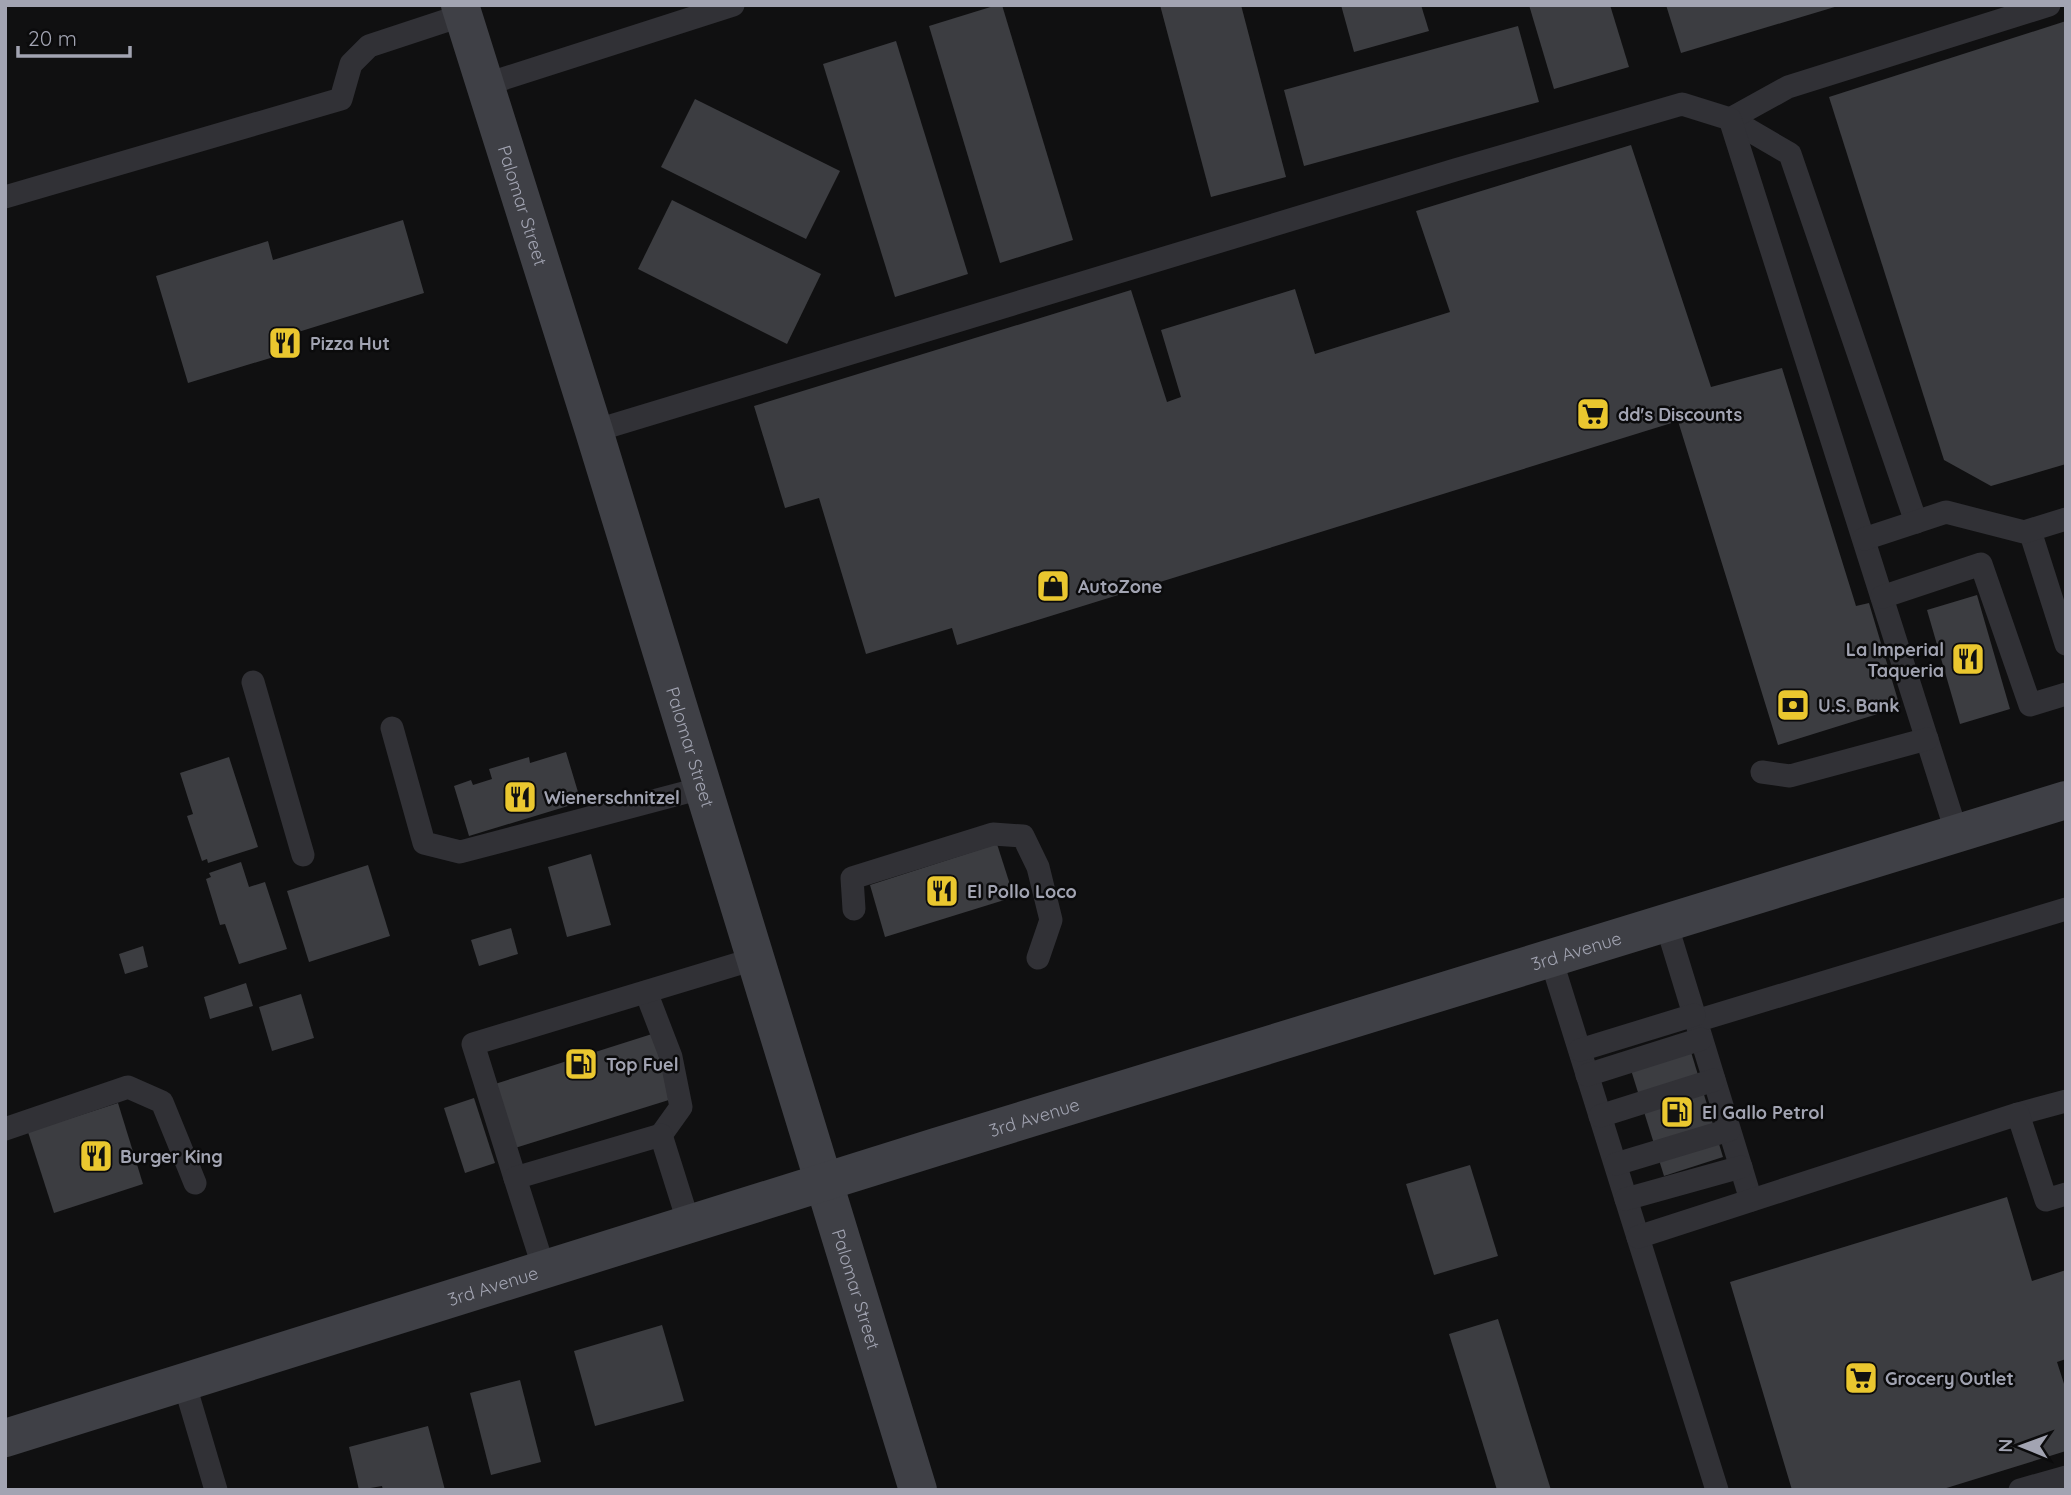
<svg xmlns="http://www.w3.org/2000/svg" width="2071" height="1495" viewBox="0 0 2071 1495" font-family="Quicksand,sans-serif">
	<rect width="100%" height="100%" fill="#101011"/>
	<!-- building -->
	<g fill="#3c3d41">
		<path d="M997,5H1002L1073,240L1000,263L929,26Z"/>
		<path d="M1160,5H1241L1286,177L1211,197Z"/>
		<path d="M1341,5H1421L1429,31L1354,52Z"/>
		<path d="M1529,5H1610L1629,67L1554,89Z"/>
		<path d="M1666,5H1837L1838,6L1681,53Z"/>
		<path d="M2066,21V464L1991,486L1944,460L1829,97Z"/>
		<path d="M1518,26L1539,102L1304,166L1284,90Z"/>
		<path d="M896,41L968,274L895,297L823,64Z"/>
		<path d="M695,99L840,171L806,239L661,167Z"/>
		<path d="M1631,145L1711,387L1782,368L1856,606L1869,603L1900,707L1778,745L1678,421L957,645L952,628L866,654L819,498L785,508L754,406L1131,290L1167,402L1181,397L1161,330L1295,289L1315,354L1450,312L1416,211Z"/>
		<path d="M672,200L821,274L787,344L638,269Z"/>
		<path d="M403,220L424,293L295,333L300,349L188,383L156,276L268,241L273,260Z"/>
		<path d="M1977,595L2010,709L1960,724L1927,610Z"/>
		<path d="M566,752L581,802L469,836L454,786L471,780L473,785L492,779L489,769L529,757L530,763Z"/>
		<path d="M229,757L258,847L208,863L207,859L202,861L187,816L193,814L180,773Z"/>
		<path d="M997,844L1014,897L885,937L870,885Z"/>
		<path d="M591,854L611,925L567,937L548,867Z"/>
		<path d="M241,862L249,887L265,882L287,949L239,964L225,924L220,925L206,879L211,877L209,873Z"/>
		<path d="M368,865L390,936L309,962L287,891Z"/>
		<path d="M511,928L518,954L479,966L471,940Z"/>
		<path d="M143,946L148,967L125,974L119,954Z"/>
		<path d="M246,983L253,1006L210,1019L204,997Z"/>
		<path d="M301,994L314,1038L272,1051L259,1007Z"/>
		<path d="M652,1034L672,1099L515,1148L495,1084Z"/>
		<path d="M1691,1052L1723,1157L1664,1176L1631,1070Z"/>
		<path d="M474,1098L495,1163L465,1173L444,1108Z"/>
		<path d="M118,1103L143,1184L54,1213L28,1132Z"/>
		<path d="M1470,1165L1498,1256L1434,1275L1406,1184Z"/>
		<path d="M2007,1197L2032,1281L2066,1270V1359L2057,1362L2066,1390V1451L1940,1490H1792L1730,1282Z"/>
		<path d="M1498,1319L1551,1490H1497L1449,1334Z"/>
		<path d="M662,1325L684,1401L595,1426L574,1351Z"/>
		<path d="M520,1380L541,1462L491,1475L470,1393Z"/>
		<path d="M428,1426L445,1490H383L382,1486L359,1490L349,1447Z"/>
	</g>
	<g fill="none" stroke-linecap="round" stroke-linejoin="round">
		<!-- lane -->
		<g stroke="#313136" stroke-width="23">
			<path d="M484,85L733,5"/>
			<path d="M1730,119L1790,154L1916,522"/>
			<path d="M1730,119L1788,87L2049,5"/>
			<path d="M5,197L341,99L351,64L369,46L463,15"/>
			<path d="M594,431L1455,170L1682,104L1730,119L1957,834"/>
			<path d="M2030,531L2066,644"/>
			<path d="M1864,539L1946,512L2024,532L2066,519"/>
			<path d="M1882,597L1981,564L2030,705L2066,694"/>
			<path d="M253,682L303,855"/>
			<path d="M392,728L424,843L460,852L702,788"/>
			<path d="M1762,772L1790,776L1927,739"/>
			<path d="M854,909L852,878L993,834L1023,836L1038,867L1051,920L1038,958"/>
			<path d="M1666,923L1751,1200"/>
			<path d="M1551,959L1717,1490"/>
			<path d="M646,992L671,1057L681,1107L661,1135"/>
			<path d="M1696,1021L2066,909"/>
			<path d="M1580,1050L1694,1015"/>
			<path d="M1587,1075L1701,1039"/>
			<path d="M2018,1114L2066,1101"/>
			<path d="M1600,1116L1714,1080"/>
			<path d="M5,1129L128,1087L162,1102L195,1183"/>
			<path d="M1616,1164L1729,1130"/>
			<path d="M515,1178L473,1044L754,959"/>
			<path d="M1626,1199L1741,1167"/>
			<path d="M1638,1237L2018,1114L2046,1200L2066,1194"/>
			<path d="M544,1269L515,1178L661,1135L689,1224"/>
			<path d="M184,1382L216,1490"/>
			<path d="M2020,1490L2066,1477"/>
		</g>
		<!-- secondary -->
		<g stroke="#3f4046" stroke-width="38">
			<path id="s1" d="M460,5L594,431L918,1490"/>
			<path id="s2" d="M5,1438L936,1147L2066,800"/>
		</g>
	</g>
	<!-- icons -->
	<defs>
		<symbol id="restaurant-square" viewBox="-11 -11 22 22"><rect x="-9" y="-9" width="18" height="18" rx="4" fill="#eac72f" stroke="#0b0b0c"/><path d="M-5-6h1v4h1v-4h1v4h1v-4h1v5L-1.5 .5V6h-2V.5L-5-1ZM5-6V6H3V1.5H1.5Q1.5-4 5-6Z" fill="#111"/></symbol>
		<symbol id="supermarket-square" viewBox="-11 -11 22 22"><rect x="-9" y="-9" width="18" height="18" rx="4" fill="#eac72f" stroke="#0b0b0c"/><path d="M-6-5.5h2.5l.6 2H6L4.5 2H-2.5L-4.4-4H-6ZM-1.5 3.2a1.3 1.3 0 1 0 .1 0ZM3 3.2a1.3 1.3 0 1 0 .1 0Z" fill="#111"/></symbol>
		<symbol id="shop-square" viewBox="-11 -11 22 22"><rect x="-9" y="-9" width="18" height="18" rx="4" fill="#eac72f" stroke="#0b0b0c"/><path d="M-5-2.5h2.3a2.7 3.5 0 0 1 5.4 0H5L5.5 6h-11ZM-1.5-2.5h3a1.5 2.3 0 0 0-3 0Z" fill="#111"/></symbol>
		<symbol id="bank-square" viewBox="-11 -11 22 22"><rect x="-9" y="-9" width="18" height="18" rx="4" fill="#eac72f" stroke="#0b0b0c"/><path d="M-6-4H6V4H-6ZM0-2.3a2.3 2.3 0 1 0 0 4.6a2.3 2.3 0 1 0 0-4.6Z" fill="#111"/></symbol>
		<symbol id="fuel-square" viewBox="-11 -11 22 22"><rect x="-9" y="-9" width="18" height="18" rx="4" fill="#eac72f" stroke="#0b0b0c"/><path d="M-5.5-6h7V0h2V4h1.3V-2.5L3-4.5l.8-.8L6-3V5H2.5V1h-1V6h-7ZM-4.2-4.7v3.2H.2V-4.7Z" fill="#111"/></symbol>
	</defs>
	<g fill-rule="evenodd">
		<use href="#restaurant-square" x="266" y="324" width="38" height="38"/>
		<use href="#supermarket-square" x="1574" y="395" width="38" height="38"/>
		<use href="#shop-square" x="1034" y="567" width="38" height="38"/>
		<use href="#restaurant-square" x="1949" y="640" width="38" height="38"/>
		<use href="#bank-square" x="1774" y="686" width="38" height="38"/>
		<use href="#restaurant-square" x="501" y="778" width="38" height="38"/>
		<use href="#restaurant-square" x="923" y="872" width="38" height="38"/>
		<use href="#fuel-square" x="562" y="1045" width="38" height="38"/>
		<use href="#fuel-square" x="1658" y="1093" width="38" height="38"/>
		<use href="#restaurant-square" x="77" y="1137" width="38" height="38"/>
		<use href="#supermarket-square" x="1842" y="1359" width="38" height="38"/>
	</g>
	<g text-anchor="middle" dominant-baseline="central" stroke-width="5" stroke-linejoin="round" paint-order="stroke">
		<!-- street labels -->
		<g font-size="18" fill="#a2a4b2" stroke="#0b0b0c">
			<text stroke="none"><textPath href="#s1" startOffset="210">Palomar Street</textPath></text>
			<text stroke="none"><textPath href="#s1" startOffset="777">Palomar Street</textPath></text>
			<text stroke="none"><textPath href="#s2" startOffset="1645">3rd Avenue</textPath></text>
			<text stroke="none"><textPath href="#s2" startOffset="1078">3rd Avenue</textPath></text>
			<text stroke="none"><textPath href="#s2" startOffset="511">3rd Avenue</textPath></text>
			<text stroke="none"><textPath href="#s1" startOffset="1344">Palomar Street</textPath></text>
		</g>
		<!-- poi labels -->
		<g font-size="18" font-weight="bold" fill="#a2a4b2" stroke="#0b0b0c" text-anchor="start">
			<text x="310" y="343">Pizza Hut</text>
			<text x="1618" y="414">dd's Discounts</text>
			<text x="1078" y="586">AutoZone</text>
			<text x="1944" y="649" text-anchor="end">La Imperial<tspan x="1944" dy="21">Taqueria</tspan></text>
			<text x="1818" y="705">U.S. Bank</text>
			<text x="544" y="797">Wienerschnitzel</text>
			<text x="967" y="891">El Pollo Loco</text>
			<text x="606" y="1064">Top Fuel</text>
			<text x="1702" y="1112">El Gallo Petrol</text>
			<text x="120" y="1156">Burger King</text>
			<text x="1885" y="1378">Grocery Outlet</text>
		</g>
	</g>
	<!-- border -->
	<rect width="2071" height="1495" fill="none" stroke="#a2a4b2" stroke-width="14"/>
	<!-- north arrow -->
	<g transform="translate(2022 1446) rotate(271)" stroke="#0b0b0c" stroke-width="5" paint-order="stroke">
	<path d="M0-5L12 26L0 18L-12 26Z" fill="#a2a4b2"/>
	<text y="-10" font-size="19" font-weight="bold" text-anchor="middle" fill="#a2a4b2">N</text>
	</g>
	<!-- scale -->
	<path d="M18 46v10h112v-10" fill="none" stroke="#a2a4b2" stroke-width="3.5"/>
	<text x="28" y="46" font-size="21" fill="#a2a4b2" stroke="#0b0b0c" stroke-width="5" paint-order="stroke">20 m</text>
</svg>
